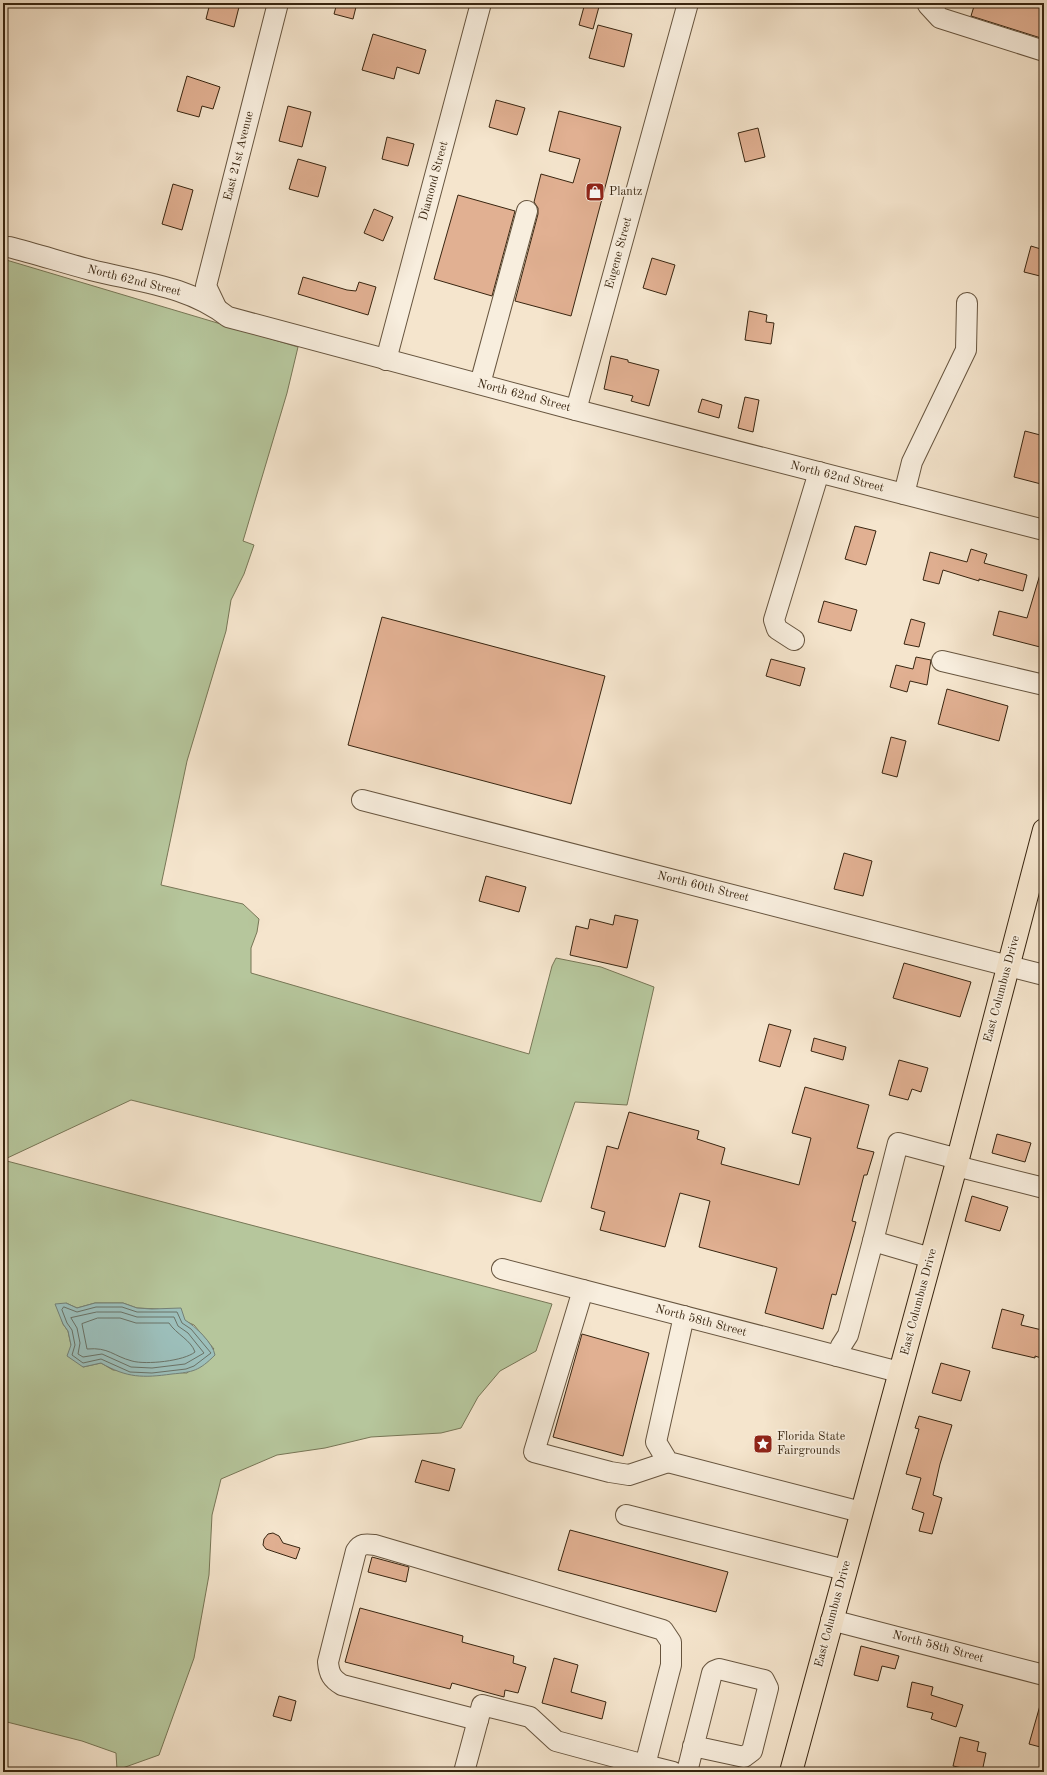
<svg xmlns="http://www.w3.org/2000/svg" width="1047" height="1775" viewBox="0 0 1047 1775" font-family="'Old Standard TT',serif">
	<rect width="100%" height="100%" fill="#f5e5cd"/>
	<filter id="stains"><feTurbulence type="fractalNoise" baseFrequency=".005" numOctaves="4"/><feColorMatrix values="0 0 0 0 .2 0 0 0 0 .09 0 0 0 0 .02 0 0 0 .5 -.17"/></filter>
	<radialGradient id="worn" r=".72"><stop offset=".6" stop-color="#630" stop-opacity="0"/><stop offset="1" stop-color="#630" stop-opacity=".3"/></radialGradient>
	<!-- green -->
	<path fill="#b6c69c" stroke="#777656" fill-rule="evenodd" d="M3,259L298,347L287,393L243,541L254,545L244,574L231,600L226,631L187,761L161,885L243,904L259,919L257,932L251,948V973L529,1054L552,966L556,958L601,967L654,987L627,1105L575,1102L541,1202L131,1100L3,1160L552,1304L536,1351L500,1371L478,1397L461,1428L441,1433L371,1437L325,1448L277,1455L221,1479L212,1515L209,1575L194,1658L159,1755L117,1770L116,1753L82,1741L3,1721ZM66,1303L77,1308L95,1303H123L137,1308L158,1309L194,1325L214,1349L187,1373L113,1370L101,1363L83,1367L71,1345L68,1331L63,1324L61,1317Z"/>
	<!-- water -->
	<path fill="#9cbfbb" stroke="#748177" d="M66,1303L77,1308L95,1303H123L137,1308L152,1309L181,1308L185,1320C195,1326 213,1343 215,1355C199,1371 193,1372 172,1374C143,1378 127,1378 101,1363L83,1367L67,1356L71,1345L68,1331L63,1324L55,1304Z"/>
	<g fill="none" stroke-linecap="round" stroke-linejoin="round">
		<!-- shore -->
		<g stroke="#6a7266" stroke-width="1">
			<path d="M64,1307L77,1312L96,1307H122L137,1312H177L182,1323L191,1329L211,1353L194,1366L186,1369L152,1373L130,1372L101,1359L83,1363L72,1355L75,1345L72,1330L67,1323L62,1310Z"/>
			<path d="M97,1312H121L137,1317H174L178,1326L188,1333L204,1353L185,1364L152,1368L131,1367L102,1354L83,1357L78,1354L80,1343L77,1328L71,1318Z"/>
			<path d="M98,1318H120L136,1323H169C176,1334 191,1340 195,1352C184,1361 146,1365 132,1361C113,1356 109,1347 87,1349L82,1324Z"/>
		</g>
	</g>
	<!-- building -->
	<g fill="#e1b092" stroke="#382510">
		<path d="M210,3H240L234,27L206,19Z"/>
		<path d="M337,3H357L353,19L334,14Z"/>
		<path d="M585,3H600L593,29L579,25Z"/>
		<path d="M975,3H1044V39L971,16Z"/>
		<path d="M598,25L632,34L624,67L589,58Z"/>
		<path d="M373,34L426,50L419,74L397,67L394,79L362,70Z"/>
		<path d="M187,76L220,87L213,109L202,106L199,117L177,111Z"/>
		<path d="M496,100L525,108L517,135L489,127Z"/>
		<path d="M288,106L311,112L302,147L279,141Z"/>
		<path d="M559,111L621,127L571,316L515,301L538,214V208L534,202L541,174L573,183L580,159L549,151Z"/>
		<path d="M758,128L765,157L745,162L738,133Z"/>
		<path d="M387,137L414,144L408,166L382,159Z"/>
		<path d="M298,159L326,167L318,197L289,189Z"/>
		<path d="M173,184L193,190L182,230L162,224Z"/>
		<path d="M458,195L515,211L492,296L434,279Z"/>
		<path d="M374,209L393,217L383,241L364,233Z"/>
		<path d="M1031,246L1044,250V277L1024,272Z"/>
		<path d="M652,258L675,265L666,295L643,288Z"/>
		<path d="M303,277L347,290L356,291L359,282L376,287L368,315L298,294Z"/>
		<path d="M749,311L767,315L766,322L774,323L771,344L745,340Z"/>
		<path d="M611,356L628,360V362L659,370L649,406L631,401L633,396L604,389Z"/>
		<path d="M745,397L759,400L753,432L738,428Z"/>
		<path d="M702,399L722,405L719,418L698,412Z"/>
		<path d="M1025,431L1044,436V472L1041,484L1014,477Z"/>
		<path d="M855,526L876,531L866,565L845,559Z"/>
		<path d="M971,549L987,554L984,563L1027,575L1023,591L979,579V581L943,570L939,584L923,580L930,552L967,562Z"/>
		<path d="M1041,571H1044V648L993,635L999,611L1027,618Z"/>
		<path d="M824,601L857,610L851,631L818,622Z"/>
		<path d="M382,617L605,676L571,804L348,745Z"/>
		<path d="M911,619L925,623L919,647L904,644Z"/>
		<path d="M916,657L931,660L927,685L910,681L907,692L890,687L896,665L913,669Z"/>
		<path d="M771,659L805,668L800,686L766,676Z"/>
		<path d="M947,689L1008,706L999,741L938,724Z"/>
		<path d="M891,737L906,741L897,777L882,773Z"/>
		<path d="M844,853L872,861L863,896L834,889Z"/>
		<path d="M486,876L526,887L519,912L479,901Z"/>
		<path d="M615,915L638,920L627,968L570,955L576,926L588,929L590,919L613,925Z"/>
		<path d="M904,963L971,982L960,1017L893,998Z"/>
		<path d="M769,1024L791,1030L780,1067L759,1061Z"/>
		<path d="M814,1038L846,1047L843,1060L811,1051Z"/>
		<path d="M899,1060L928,1068L921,1092L912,1089L908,1100L889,1095Z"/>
		<path d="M805,1087L869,1105L857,1148L874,1152L867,1175H864L852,1221L856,1222L836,1295L832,1294L823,1329L765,1313L777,1268L699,1247L710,1201L680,1193L665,1247L600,1230L605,1212L591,1208L607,1146L618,1149L629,1112L699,1131L697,1139L725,1148L721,1164L799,1185L811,1138L792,1133Z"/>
		<path d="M997,1134L1031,1143L1025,1162L992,1153Z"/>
		<path d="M972,1196L1008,1207L1000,1231L965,1221Z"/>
		<path d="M1002,1309L1024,1315L1021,1325L1042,1330L1041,1332L1044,1333V1359L1035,1356V1358L992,1348Z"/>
		<path d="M582,1334L649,1353L623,1456L553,1437Z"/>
		<path d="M941,1363L970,1371L961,1401L932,1393Z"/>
		<path d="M919,1416L952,1425L940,1464L933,1495L942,1498L932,1534L919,1531L924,1513L912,1509L921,1478L906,1474L919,1429L915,1428Z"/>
		<path d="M422,1460L455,1469L449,1491L415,1482Z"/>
		<path d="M570,1530L728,1572L716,1612L558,1570Z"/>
		<path d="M273,1533L279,1536L283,1543L300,1548L296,1559L266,1549L263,1545L264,1539L268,1534Z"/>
		<path d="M372,1557L409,1567L406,1582L368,1572Z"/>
		<path d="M360,1608L463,1636L462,1642L514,1656L513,1663L526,1667L518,1693L505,1690L504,1697L452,1683L450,1689L345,1662Z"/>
		<path d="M861,1646L899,1656L895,1669L882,1666L878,1681L854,1675Z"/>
		<path d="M554,1658L578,1665L571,1692L606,1702L602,1719L542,1703Z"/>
		<path d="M912,1682L933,1687L931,1695L963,1705L956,1727L931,1719L933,1713L907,1707Z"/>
		<path d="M279,1696L296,1701L291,1721L273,1716Z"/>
		<path d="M1041,1702L1044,1703V1748L1029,1744Z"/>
		<path d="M960,1737L979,1742L977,1751L986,1753L982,1772L953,1766Z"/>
	</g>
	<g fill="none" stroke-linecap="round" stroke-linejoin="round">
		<defs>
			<g id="minor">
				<path d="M928,3V5L940,18L1044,51"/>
				<path d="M9,247C37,254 64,263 91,270C139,282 189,286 228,317L576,410L1044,530"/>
				<path d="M216,307L206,286L278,3"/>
				<path d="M386,360L481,3"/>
				<path d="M480,384L527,211"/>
				<path d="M576,410L688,3"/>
				<path d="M904,494L912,462L966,350L967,303"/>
				<path d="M794,640L777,629L774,620L819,472"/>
				<path d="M942,661L1044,685"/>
				<path d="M362,800L1044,975"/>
				<path d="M956,1166L1044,1188"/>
				<path d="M931,1258L873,1241L898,1143L958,1159"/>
				<path d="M502,1269L899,1372"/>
				<path d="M583,1290L534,1452L610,1472L629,1475L668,1462"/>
				<path d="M684,1316L656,1442L668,1462L861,1512"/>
				<path d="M837,1356L841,1346L848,1335L873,1241"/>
				<path d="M626,1515L845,1570"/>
				<path d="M831,1620L1044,1675"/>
				<path d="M478,1720L482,1705L530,1717L556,1741L645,1765"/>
				<path d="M464,1772L478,1720L342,1685C332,1679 329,1674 328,1662L356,1551C361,1543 366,1544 375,1545L663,1630L671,1642V1665L645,1765L673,1772"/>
				<path d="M687,1772C695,1739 704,1706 712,1673L714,1671L719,1669L764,1680L768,1688L752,1751L744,1757L693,1746"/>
			</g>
			<path id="major" d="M791,1772L956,1166L1044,830"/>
		</defs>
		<!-- minor casing -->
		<use href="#minor" stroke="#67553f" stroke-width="22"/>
		<!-- major casing -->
		<use href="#major" stroke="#382510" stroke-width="24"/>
		<!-- minor -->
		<use href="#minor" stroke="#f8eede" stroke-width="20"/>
		<!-- major -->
		<use href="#major" stroke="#f5e5cd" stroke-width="22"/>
	</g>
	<!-- icons -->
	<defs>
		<symbol id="shop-square" viewBox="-11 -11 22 22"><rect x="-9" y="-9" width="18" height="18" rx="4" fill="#8f2418" stroke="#f8eede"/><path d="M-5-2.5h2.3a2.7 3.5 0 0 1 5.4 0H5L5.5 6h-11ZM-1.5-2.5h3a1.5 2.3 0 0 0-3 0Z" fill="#fff"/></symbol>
		<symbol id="sight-square" viewBox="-11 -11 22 22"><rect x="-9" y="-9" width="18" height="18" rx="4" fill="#8f2418" stroke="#f8eede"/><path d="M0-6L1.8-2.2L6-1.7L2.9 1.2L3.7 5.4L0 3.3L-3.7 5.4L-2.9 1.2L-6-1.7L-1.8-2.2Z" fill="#fff"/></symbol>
	</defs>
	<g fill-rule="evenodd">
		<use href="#shop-square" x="584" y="181" width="22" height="22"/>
		<use href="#sight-square" x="752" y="1433" width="22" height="22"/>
	</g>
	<g text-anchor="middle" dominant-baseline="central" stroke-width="3.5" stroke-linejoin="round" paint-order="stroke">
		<!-- street labels -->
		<g font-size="12" fill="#382510" stroke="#f8eede">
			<text transform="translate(239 156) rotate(-76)">East 21st Avenue</text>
			<text transform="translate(434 181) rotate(-75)">Diamond Street</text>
			<text transform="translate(619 253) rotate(-75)">Eugene Street</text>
			<text transform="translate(134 281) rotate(14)">North 62nd Street</text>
			<text transform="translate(524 396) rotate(15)">North 62nd Street</text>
			<text transform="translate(837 477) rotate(14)">North 62nd Street</text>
			<text transform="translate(703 887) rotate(14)">North 60th Street</text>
			<text transform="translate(1002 989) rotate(-75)">East Columbus Drive</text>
			<text transform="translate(919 1302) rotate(-75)">East Columbus Drive</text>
			<text transform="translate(701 1321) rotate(15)">North 58th Street</text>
			<text transform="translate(833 1614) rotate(-75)">East Columbus Drive</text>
			<text transform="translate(938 1647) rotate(15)">North 58th Street</text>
		</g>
		<!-- poi labels -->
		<g font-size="12" fill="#382510" stroke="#f8eede" text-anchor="start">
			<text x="609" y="192">Plantz</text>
			<text x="777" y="1437">Florida State<tspan x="777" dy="14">Fairgrounds</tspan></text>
		</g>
	</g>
	<!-- margin -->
	<rect width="1047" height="1775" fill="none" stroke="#f5e5cd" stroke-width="16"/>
	<rect x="4" y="4" width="1039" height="1767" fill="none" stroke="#382510" stroke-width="2"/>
	<rect x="8" y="8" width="1031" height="1759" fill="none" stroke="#382510"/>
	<rect width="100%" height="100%" filter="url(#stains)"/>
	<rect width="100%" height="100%" fill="url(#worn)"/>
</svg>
